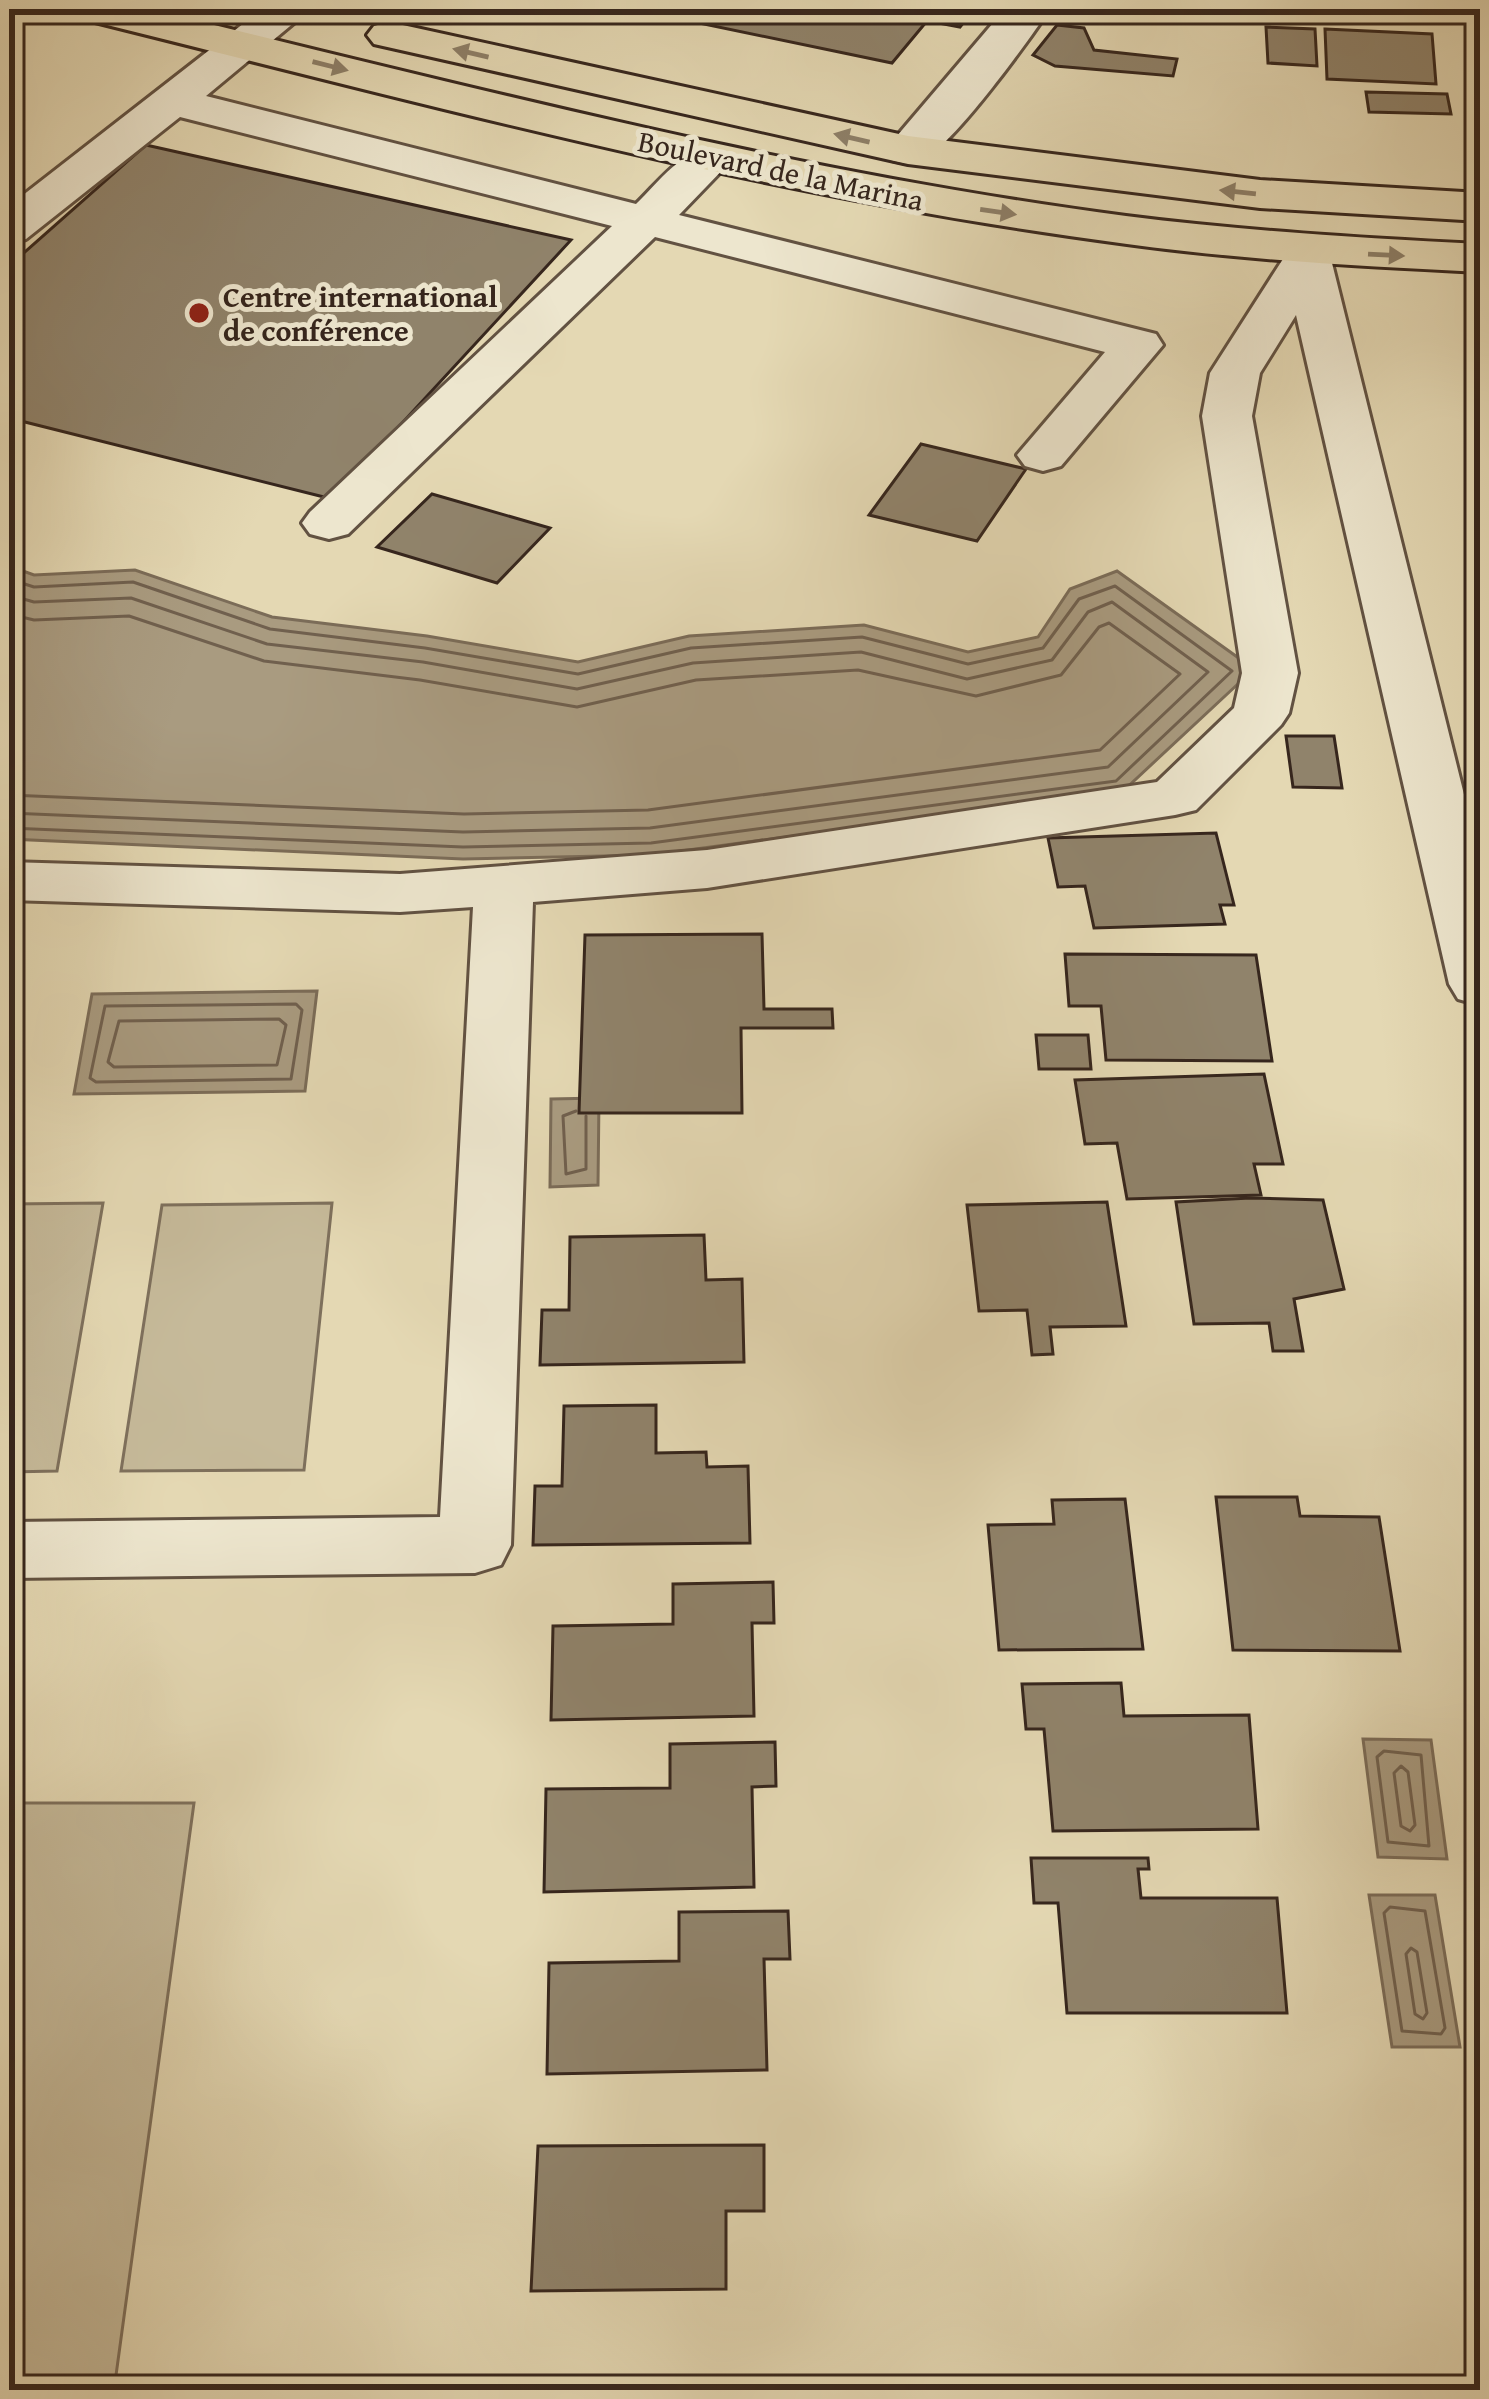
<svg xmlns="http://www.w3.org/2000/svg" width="1489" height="2399" viewBox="0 0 1489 2399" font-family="'Gentium Book Plus',serif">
	<rect width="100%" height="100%" fill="#e4d8b3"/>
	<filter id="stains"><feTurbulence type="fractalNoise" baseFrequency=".00167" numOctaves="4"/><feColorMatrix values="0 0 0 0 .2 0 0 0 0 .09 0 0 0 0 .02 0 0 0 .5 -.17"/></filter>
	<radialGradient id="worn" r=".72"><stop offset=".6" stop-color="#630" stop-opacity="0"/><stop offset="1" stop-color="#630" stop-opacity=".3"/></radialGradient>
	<!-- green -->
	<g fill="#c6ba9a" stroke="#7e705c" stroke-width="3">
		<path d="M103,1203L57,1471L9,1472V1204Z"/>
		<path d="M332,1203L304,1470L121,1471L162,1205Z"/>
		<path d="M9,1803H194L114,2390H9Z"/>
	</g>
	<!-- water -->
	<g fill="#a99b80" stroke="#7b6c58" stroke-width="3">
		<path d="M9,566L34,575L135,570L272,617L427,636L578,662L689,636L864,625L968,652L1038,637L1070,589L1117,571L1254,669L1122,792L651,855L463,859L9,839Z"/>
		<path d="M317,991L305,1091L74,1094L92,994Z"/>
		<path d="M599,1098L598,1185L550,1187L551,1099Z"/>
		<path d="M1363,1739L1431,1740L1447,1859L1378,1857Z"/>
		<path d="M1369,1895H1435L1460,2047H1392Z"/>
	</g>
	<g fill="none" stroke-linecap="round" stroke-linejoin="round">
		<!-- shore -->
		<g stroke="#70604e" stroke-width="3">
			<path d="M9,579L34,587L133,582L270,629L425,648L578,674L691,648L862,637L968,664L1043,648L1079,599L1115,586L1232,671L1116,781L651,843L463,847L9,828"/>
			<path d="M9,595L34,602L131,598L267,644L423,662L577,689L693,663L861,652L967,679L1052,660L1088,612L1112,602L1208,672L1108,767L650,828L463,832L9,813"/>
			<path d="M9,614L34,620L129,616L264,661L420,680L577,707L696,680L858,670L976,696L1061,675L1099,627L1109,623L1180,674L1100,750L648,810L464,814L9,795"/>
			<path d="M296,1004L302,1010L291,1079L96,1082L90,1078L105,1006Z"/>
			<path d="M279,1019L286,1025L277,1065L114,1067L108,1062L119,1021Z"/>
			<path d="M576,1111L563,1116L566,1174L586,1169V1116"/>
			<path d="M1384,1751L1421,1755L1429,1846L1388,1842L1377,1757Z"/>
			<path d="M1401,1766L1408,1772L1415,1825L1410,1831L1401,1826L1394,1773Z"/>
			<path d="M1390,1907L1425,1911L1445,2028L1441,2034L1402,2031L1384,1913Z"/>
			<path d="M1411,1948L1417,1952L1427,2013L1423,2019L1415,2014L1406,1954Z"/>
		</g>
	</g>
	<!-- building -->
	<g fill="#90836b" stroke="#36261d" stroke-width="3">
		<path d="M632,9H937L892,63Z"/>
		<path d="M908,9H974L960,27L902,16Z"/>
		<path d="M1324,9H1386V20L1324,16Z"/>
		<path d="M1057,25L1084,28L1094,50L1177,59L1173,76L1055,66L1033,55Z"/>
		<path d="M1266,27L1315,29L1317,66L1268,63Z"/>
		<path d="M1325,29L1432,34L1436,84L1327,79Z"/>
		<path d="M1366,92L1447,94L1451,114L1369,112Z"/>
		<path d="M146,145L571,240L332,499L9,418V266Z"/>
		<path d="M921,444L1026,469L977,541L869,515Z"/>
		<path d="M432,494L550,528L497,583L377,547Z"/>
		<path d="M1286,736H1334L1342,788L1293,787Z"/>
		<path d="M1216,833L1234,905H1220L1225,924L1094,928L1085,886L1058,887L1048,838Z"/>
		<path d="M762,934L764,1009H832L833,1028H741L742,1113H579L585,935Z"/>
		<path d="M1065,954L1256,955L1272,1061L1106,1060L1101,1006H1069Z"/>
		<path d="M1036,1035H1088L1091,1069H1039Z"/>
		<path d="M1264,1074L1283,1164H1254L1261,1195L1127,1199L1117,1143L1085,1144L1075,1080Z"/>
		<path d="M1250,1198L1323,1200L1344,1289L1294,1299L1303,1351H1273L1269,1323L1194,1324L1176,1202Z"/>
		<path d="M1107,1202L1126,1326L1050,1327L1053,1354L1032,1355L1027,1310L979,1311L967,1205Z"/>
		<path d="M704,1235L706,1280L742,1279L744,1362L540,1365L542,1310H569L570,1237Z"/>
		<path d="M656,1405V1453L706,1452L707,1467L748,1466L750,1543L533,1545L535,1486H562L564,1406Z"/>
		<path d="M1216,1497H1297L1300,1516L1379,1517L1400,1651L1233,1650Z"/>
		<path d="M1125,1499L1143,1649L999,1650L988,1525L1054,1524L1052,1500Z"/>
		<path d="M773,1582L774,1623H752L754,1716L551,1720L553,1626L673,1624V1584Z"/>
		<path d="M1121,1683L1124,1716L1249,1715L1258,1829L1053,1831L1044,1729H1026L1022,1684Z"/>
		<path d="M775,1742L776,1786L752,1787L754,1887L544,1892L546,1789L670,1788V1744Z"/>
		<path d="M1031,1858H1148L1149,1869H1138L1141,1898H1277L1287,2013H1067L1058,1903H1034Z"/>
		<path d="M788,1911L790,1959H764L767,2070L547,2074L549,1963L679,1961V1912Z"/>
		<path d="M764,2145V2211H726V2289L531,2291L538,2146Z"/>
	</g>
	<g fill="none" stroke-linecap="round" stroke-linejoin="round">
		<defs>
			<g id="minor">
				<path d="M262,9L307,12L206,96L636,204C662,179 688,140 726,149L733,159L679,215L1156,334L1163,345L1061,466L1043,471L1025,466L1017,455L1105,352L655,237L348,534L329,539L310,534L302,523L310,512L612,226L180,117L26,239L9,243V206Z"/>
				<path d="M1005,9H1050C1028,41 951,149 920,161C910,165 902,162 892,160L885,150Z"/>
				<path d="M1305,237L1322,241L1329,251L1480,859V1005L1458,999L1449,984L1296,315L1260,373L1252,416L1298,673L1289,713L1281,725L1196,810L1175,815L707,888L533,902L511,1545L501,1565L475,1573L9,1578V1522L440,1517L473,907L400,912L9,900V862L400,874L707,850L1157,782L1234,708L1242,673L1202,416L1210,373L1283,259L1281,251L1288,241Z"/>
			</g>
			<g id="major">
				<path d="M72,9H148C472,87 796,173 1126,216C1244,231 1362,238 1480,244V272C1362,266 1244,260 1127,244C773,198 425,104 79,18Z"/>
				<path d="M389,22L908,136L1260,180L1480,193V221L1260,208L908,164L374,44L367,35L374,26Z"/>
			</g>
		</defs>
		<!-- minor casing -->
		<use href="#minor" stroke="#625242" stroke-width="6"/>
		<!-- major casing -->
		<use href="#major" stroke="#36261d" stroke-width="6"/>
		<!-- minor -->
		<use href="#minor" fill="#ede6ce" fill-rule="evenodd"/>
		<!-- major -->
		<use href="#major" fill="#e4d8b3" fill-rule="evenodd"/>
	</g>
	<!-- one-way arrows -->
	<defs><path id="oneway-solid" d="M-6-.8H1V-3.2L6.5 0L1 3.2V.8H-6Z" transform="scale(3)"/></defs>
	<g fill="#8d7f68">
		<use href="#oneway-solid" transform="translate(471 53) rotate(-167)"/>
		<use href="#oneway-solid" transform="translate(330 66) rotate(14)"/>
		<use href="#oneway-solid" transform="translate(852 138) rotate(-167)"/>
		<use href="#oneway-solid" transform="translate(1238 192) rotate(-174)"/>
		<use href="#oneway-solid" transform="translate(998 212) rotate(8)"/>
		<use href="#oneway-solid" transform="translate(1386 255) rotate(3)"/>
	</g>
	<!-- markers -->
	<circle fill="#8f2418" stroke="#ede6ce" stroke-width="4.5" cx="199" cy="313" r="12"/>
	<g text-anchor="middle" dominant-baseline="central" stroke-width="10" stroke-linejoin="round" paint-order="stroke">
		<!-- far-street labels -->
		<g font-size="30" fill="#36261d" stroke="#ede6ce">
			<text transform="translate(781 170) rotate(12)">Boulevard de la Marina</text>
		</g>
		<!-- far-poi labels -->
		<g font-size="30" font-weight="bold" fill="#36261d" stroke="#ede6ce" text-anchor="start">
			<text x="223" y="296">Centre international<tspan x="223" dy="34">de conférence</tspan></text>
		</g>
	</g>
	<!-- margin -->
	<rect width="1489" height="2399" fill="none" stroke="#e4d8b3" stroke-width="48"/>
	<rect x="12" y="12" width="1465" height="2375" fill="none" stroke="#36261d" stroke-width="6"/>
	<rect x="24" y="24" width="1441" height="2351" fill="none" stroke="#36261d" stroke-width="3"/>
	<rect width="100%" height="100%" filter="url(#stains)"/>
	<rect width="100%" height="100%" fill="url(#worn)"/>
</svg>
